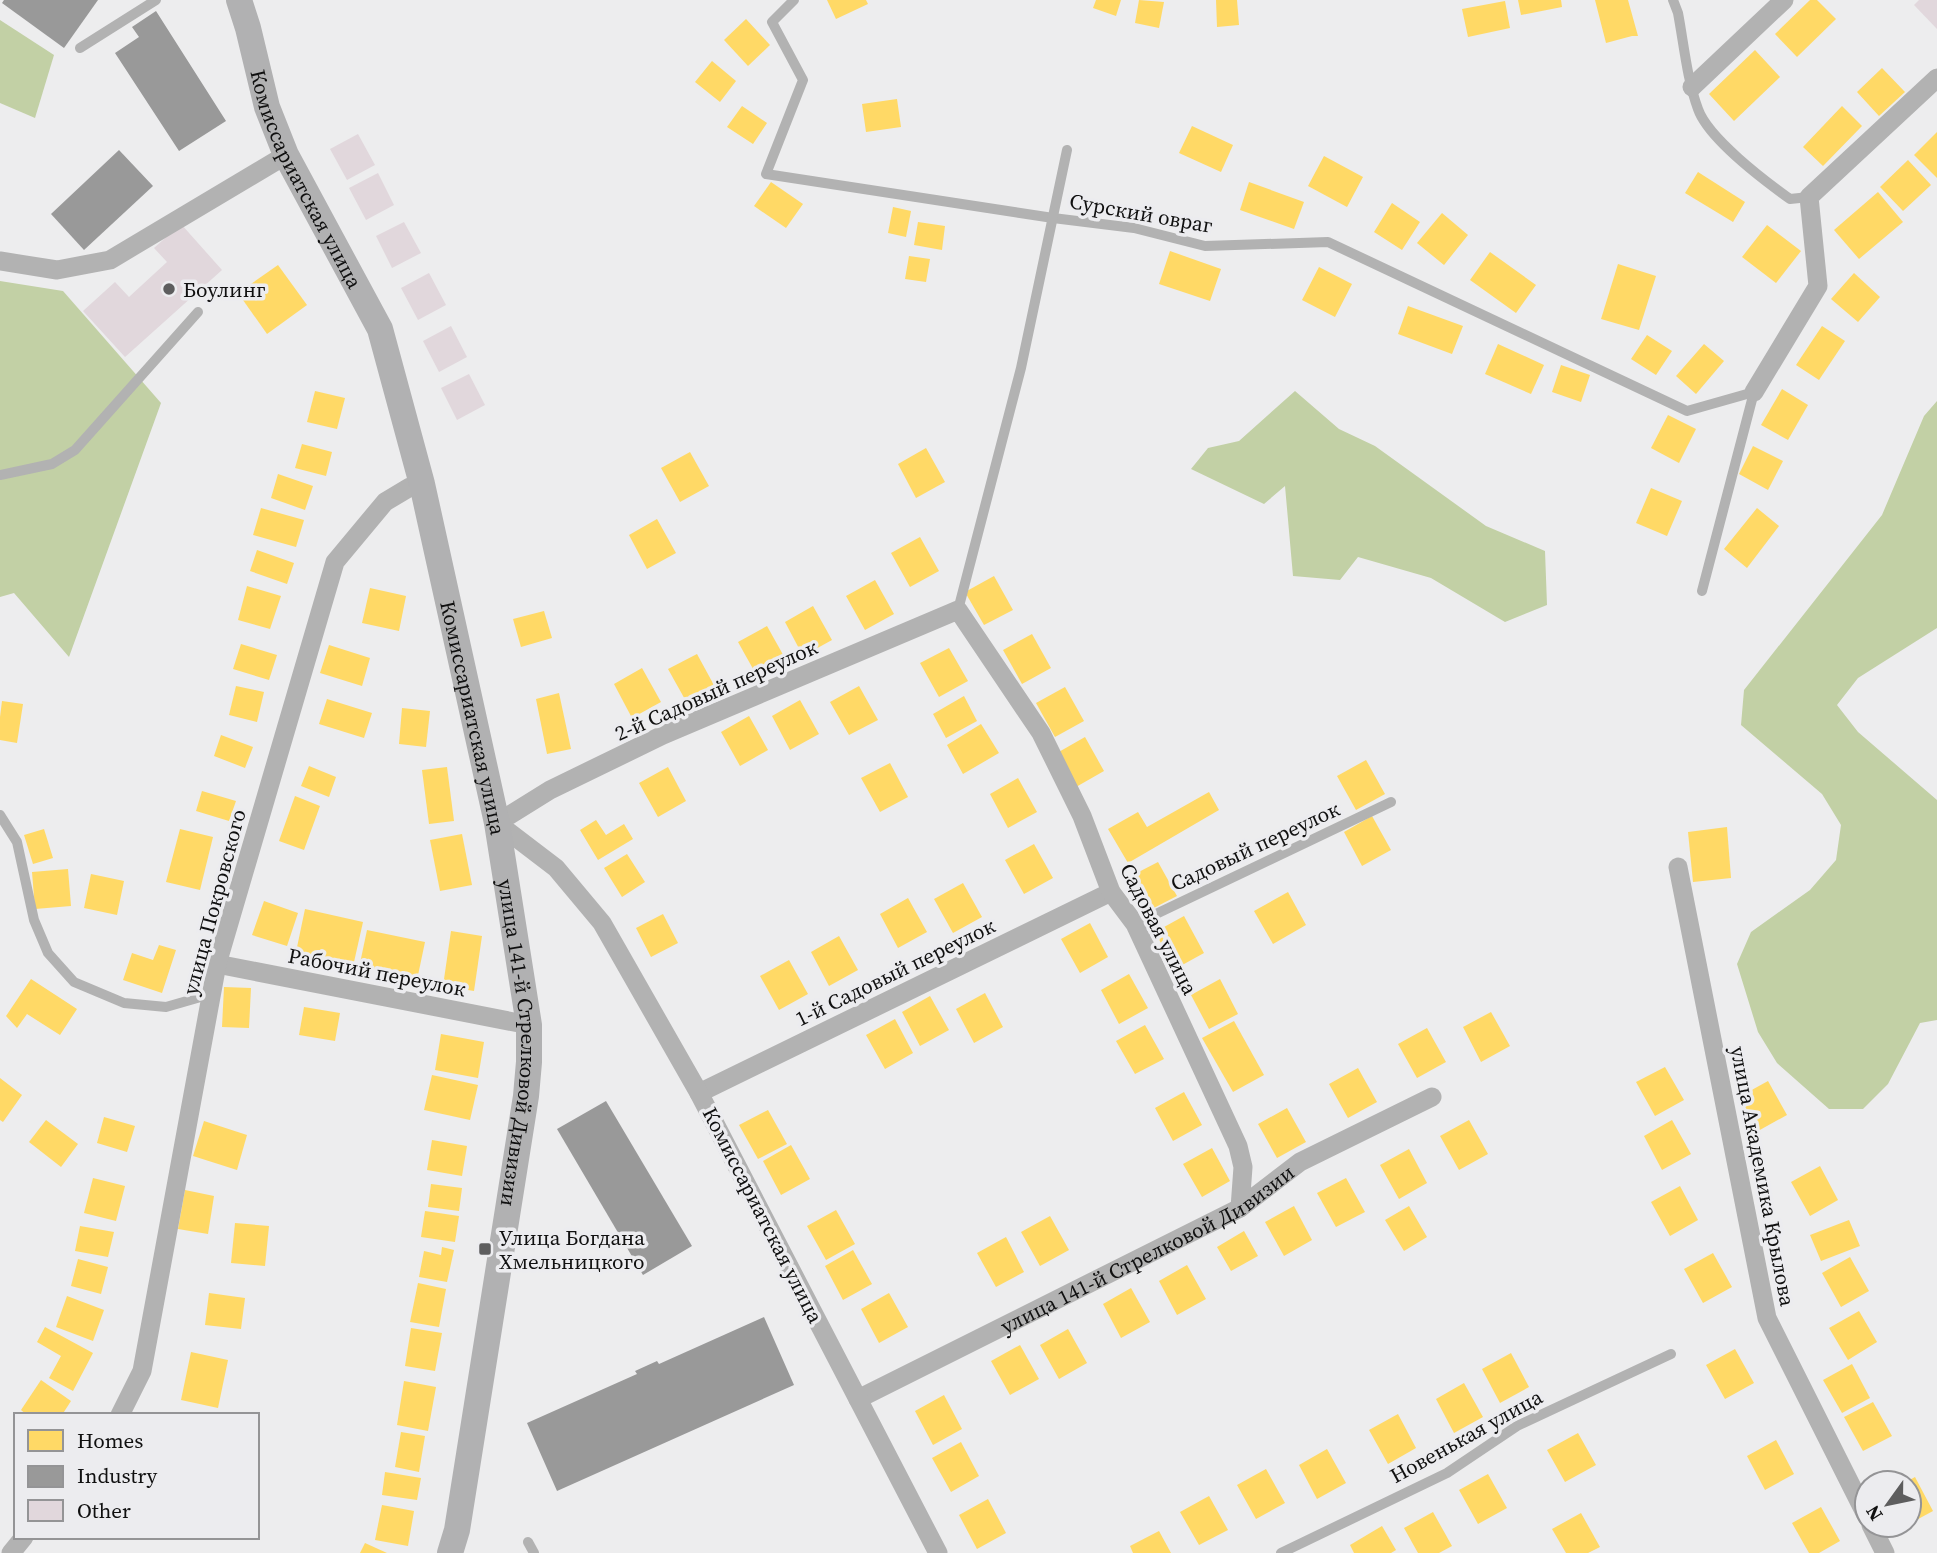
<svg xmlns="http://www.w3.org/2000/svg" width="1937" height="1553" viewBox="0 0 1937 1553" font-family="'Source Serif 4',serif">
	<rect width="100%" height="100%" fill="#ededee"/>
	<!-- forest -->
	<g fill="#c2d0a5">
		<path d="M0,20L54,55L35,118L0,103Z"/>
		<path d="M0,281L63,291L161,403L69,657L14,593L0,597Z"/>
		<path d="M1295,391L1339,429L1375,446L1486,526L1545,551L1547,605L1505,622L1431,578L1358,557L1340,580L1293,576L1285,486L1264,504L1191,469L1208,448L1239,441Z"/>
		<path d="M1937,401V628L1858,678L1837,705L1858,732L1937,800V1020L1920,1023L1888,1084L1863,1109H1829L1777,1063L1758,1032L1737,964L1751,932L1810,890L1836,860L1841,825L1822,794L1741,725L1744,690L1882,515L1924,416Z"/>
	</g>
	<!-- homes -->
	<g fill="#ffd966">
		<path d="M827,0H866L868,4L836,19Z"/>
		<path d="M1096,0H1121L1116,16L1093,8Z"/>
		<path d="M1139,0L1164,2L1159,28L1135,23Z"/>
		<path d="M1216,0H1237L1239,25L1217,27Z"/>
		<path d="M1518,0H1561L1562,7L1521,15Z"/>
		<path d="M1595,0H1628L1638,36H1632L1606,43Z"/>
		<path d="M1810,0H1817L1836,19L1797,57L1775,34Z"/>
		<path d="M1505,1L1510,28L1468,37L1462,9Z"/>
		<path d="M746,19L770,45L748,66L724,40Z"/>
		<path d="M1755,50L1780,77L1734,121L1709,94Z"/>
		<path d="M712,61L736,81L720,102L695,82Z"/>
		<path d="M1882,68L1905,92L1879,116L1857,92Z"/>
		<path d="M897,99L901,127L866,132L862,104Z"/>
		<path d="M742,106L767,123L753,144L727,127Z"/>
		<path d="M1842,106L1862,126L1823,166L1803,147Z"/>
		<path d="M1192,126L1233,145L1221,172L1179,153Z"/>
		<path d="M1937,132V178L1914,155Z"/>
		<path d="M1324,156L1363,177L1347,207L1308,186Z"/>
		<path d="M1908,160L1931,185L1903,211L1880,187Z"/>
		<path d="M1698,172L1745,202L1733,222L1685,193Z"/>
		<path d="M771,182L803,204L786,228L754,206Z"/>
		<path d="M1249,182L1304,202L1294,229L1240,210Z"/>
		<path d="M1878,192L1903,222L1859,259L1834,230Z"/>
		<path d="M1392,203L1420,222L1402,250L1374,232Z"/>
		<path d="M893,207L911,211L906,237L888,233Z"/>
		<path d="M1442,213L1468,235L1444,265L1417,243Z"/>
		<path d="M918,222L945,226L942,250L914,245Z"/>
		<path d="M1767,225L1801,251L1776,283L1742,257Z"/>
		<path d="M1170,251L1221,269L1210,301L1159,284Z"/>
		<path d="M1490,252L1536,285L1516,313L1470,280Z"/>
		<path d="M909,256L930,259L926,282L905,279Z"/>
		<path d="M1618,264L1656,276L1639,330L1601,319Z"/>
		<path d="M278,265L307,305L267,334L238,293Z"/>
		<path d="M1319,267L1352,284L1335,317L1302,300Z"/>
		<path d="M1854,273L1880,297L1858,322L1831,299Z"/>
		<path d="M1408,306L1463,326L1452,354L1398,334Z"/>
		<path d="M1822,326L1845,341L1819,380L1796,365Z"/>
		<path d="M1647,335L1672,351L1656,375L1631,359Z"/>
		<path d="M1498,344L1544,365L1531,394L1485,374Z"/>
		<path d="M1704,344L1724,361L1696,394L1676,376Z"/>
		<path d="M1561,365L1590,375L1581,402L1552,392Z"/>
		<path d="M1782,389L1808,405L1788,440L1761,425Z"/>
		<path d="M315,391L345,398L337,429L307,422Z"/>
		<path d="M1668,415L1696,429L1679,463L1651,448Z"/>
		<path d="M302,444L332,452L326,476L295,468Z"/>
		<path d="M1753,446L1783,461L1768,490L1739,474Z"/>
		<path d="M926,448L945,482L916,498L898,464Z"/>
		<path d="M690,452L709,486L680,502L661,468Z"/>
		<path d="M278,474L313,486L305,510L271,498Z"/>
		<path d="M1651,488L1682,501L1667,536L1636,523Z"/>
		<path d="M261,508L304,520L296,547L253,535Z"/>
		<path d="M1757,508L1779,526L1747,568L1724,549Z"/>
		<path d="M657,519L676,553L647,569L629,535Z"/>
		<path d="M920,537L939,571L910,587L891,553Z"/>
		<path d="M257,550L294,563L287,584L250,571Z"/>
		<path d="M994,576L1013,610L984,625L965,592Z"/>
		<path d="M875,580L894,614L865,630L846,596Z"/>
		<path d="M247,586L281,596L270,629L238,620Z"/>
		<path d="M370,588L406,596L399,631L362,623Z"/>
		<path d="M813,606L832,640L803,656L785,622Z"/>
		<path d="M544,611L552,638L521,647L513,619Z"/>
		<path d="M767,626L786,660L757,676L738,642Z"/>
		<path d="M1032,634L1051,668L1022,684L1003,650Z"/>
		<path d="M241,644L277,655L269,680L233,669Z"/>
		<path d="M329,645L370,658L362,686L320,673Z"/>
		<path d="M949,648L968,681L939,697L920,663Z"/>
		<path d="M697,654L715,687L687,703L668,669Z"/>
		<path d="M642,668L661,702L632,718L614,684Z"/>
		<path d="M236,686L264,692L257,722L229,715Z"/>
		<path d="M859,686L878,720L849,735L830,702Z"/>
		<path d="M1065,687L1084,721L1055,737L1036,703Z"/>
		<path d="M559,693L571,749L547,754L536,699Z"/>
		<path d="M964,696L977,721L946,738L933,714Z"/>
		<path d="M327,699L372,713L364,738L319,724Z"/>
		<path d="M800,700L819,734L790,750L772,716Z"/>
		<path d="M2,701L23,704L17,743L0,740V717Z"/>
		<path d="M402,708L430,711L426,747L399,744Z"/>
		<path d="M749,716L768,750L740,766L721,732Z"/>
		<path d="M981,724L999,753L963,774L947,745Z"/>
		<path d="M221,735L253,747L245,768L214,756Z"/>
		<path d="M1085,737L1104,771L1076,787L1057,753Z"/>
		<path d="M1366,760L1385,794L1356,810L1337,776Z"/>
		<path d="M890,763L908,797L880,812L861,778Z"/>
		<path d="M309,766L336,777L329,797L301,786Z"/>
		<path d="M447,767L454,821L429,824L422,770Z"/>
		<path d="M668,767L686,801L658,817L639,783Z"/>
		<path d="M1018,778L1037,812L1008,828L990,794Z"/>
		<path d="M202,791L236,801L229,821L196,811Z"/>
		<path d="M1209,792L1219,810L1128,863L1108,829L1138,812L1147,827Z"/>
		<path d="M295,796L320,806L304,850L279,841Z"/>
		<path d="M1372,816L1391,850L1362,866L1344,832Z"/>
		<path d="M596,820L606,835L624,824L633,839L598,860L580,830Z"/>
		<path d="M1727,827L1731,878L1693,882L1688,832Z"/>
		<path d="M44,829L53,858L33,864L24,835Z"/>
		<path d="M180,829L213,837L200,890L166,882Z"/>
		<path d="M462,834L472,885L440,891L430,840Z"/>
		<path d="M1034,844L1053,878L1024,894L1005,860Z"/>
		<path d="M627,854L645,882L622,897L604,868Z"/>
		<path d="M1158,862L1177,896L1148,911L1129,877Z"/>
		<path d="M68,869L71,906L35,909L32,872Z"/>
		<path d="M91,874L124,881L117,915L84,908Z"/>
		<path d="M963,883L982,917L953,933L934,899Z"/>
		<path d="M1288,892L1306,925L1273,944L1254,911Z"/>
		<path d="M908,898L927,932L898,948L880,914Z"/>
		<path d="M264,901L298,913L287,946L252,935Z"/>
		<path d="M305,909L363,922L354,962L347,963L296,952Z"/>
		<path d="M663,914L678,943L651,957L636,928Z"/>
		<path d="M1184,916L1204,953L1175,969L1155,932Z"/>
		<path d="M1090,923L1108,957L1080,973L1061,939Z"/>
		<path d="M367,930L425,942L417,980L359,968Z"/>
		<path d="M451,931L482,936L474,991L443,986Z"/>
		<path d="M839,936L858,970L829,986L811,952Z"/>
		<path d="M159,945L176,950L162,993L123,980L132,953L153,960Z"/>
		<path d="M789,960L808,994L779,1010L760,976Z"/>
		<path d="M1129,974L1148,1008L1119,1024L1101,990Z"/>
		<path d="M31,979L77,1009L60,1035L27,1014L17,1028L6,1016Z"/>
		<path d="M1220,979L1238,1014L1209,1029L1191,995Z"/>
		<path d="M224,987L251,988L249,1028L222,1027Z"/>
		<path d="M985,993L1003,1027L974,1043L956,1009Z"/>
		<path d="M930,996L949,1030L920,1046L902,1012Z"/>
		<path d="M304,1007L340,1013L335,1041L299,1035Z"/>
		<path d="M1491,1012L1510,1046L1481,1062L1463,1027Z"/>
		<path d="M895,1019L913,1053L885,1069L866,1035Z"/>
		<path d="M1234,1021L1264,1075L1233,1092L1202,1038Z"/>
		<path d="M1145,1025L1164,1059L1135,1074L1116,1041Z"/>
		<path d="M1427,1028L1446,1062L1417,1078L1398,1044Z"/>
		<path d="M441,1034L484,1042L478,1078L435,1070Z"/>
		<path d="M1665,1067L1684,1100L1655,1116L1636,1082Z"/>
		<path d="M1358,1068L1377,1102L1348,1118L1329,1084Z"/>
		<path d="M432,1075L478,1085L470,1120L424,1110Z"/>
		<path d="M0,1078L22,1095L3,1122L0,1120Z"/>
		<path d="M1768,1081L1787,1115L1758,1131L1739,1097Z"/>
		<path d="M1184,1092L1202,1125L1173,1141L1155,1108Z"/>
		<path d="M1287,1108L1306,1142L1277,1158L1258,1124Z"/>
		<path d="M768,1110L787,1144L758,1159L739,1125Z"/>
		<path d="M104,1117L135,1126L127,1152L97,1143Z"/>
		<path d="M46,1120L78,1144L61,1167L29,1142Z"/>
		<path d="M1469,1120L1488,1154L1459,1170L1440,1136Z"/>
		<path d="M1672,1120L1691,1154L1662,1170L1644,1136Z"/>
		<path d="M204,1121L247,1135L237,1170L193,1156Z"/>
		<path d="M432,1140L467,1146L462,1176L427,1170Z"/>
		<path d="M791,1145L810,1179L781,1195L763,1161Z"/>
		<path d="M1212,1148L1230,1181L1202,1197L1183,1164Z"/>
		<path d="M1409,1149L1427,1183L1399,1199L1380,1165Z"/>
		<path d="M1820,1166L1838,1200L1810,1216L1791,1182Z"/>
		<path d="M93,1178L125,1186L116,1221L84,1213Z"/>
		<path d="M1346,1178L1365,1212L1336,1227L1317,1193Z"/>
		<path d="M431,1184L462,1188L459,1211L428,1207Z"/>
		<path d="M1680,1186L1698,1220L1670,1236L1651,1202Z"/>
		<path d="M185,1190L214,1196L208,1234L178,1229Z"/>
		<path d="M1294,1206L1312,1240L1284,1256L1265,1222Z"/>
		<path d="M1409,1206L1427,1237L1404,1251L1385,1220Z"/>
		<path d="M836,1210L855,1244L826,1260L807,1226Z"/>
		<path d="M425,1211L459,1216L455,1242L421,1237Z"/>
		<path d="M1050,1216L1069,1250L1040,1266L1021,1232Z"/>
		<path d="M1849,1220L1860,1246L1821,1261L1810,1235Z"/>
		<path d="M235,1223L269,1226L265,1266L231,1263Z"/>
		<path d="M80,1226L114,1232L108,1257L75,1251Z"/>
		<path d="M1244,1231L1258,1256L1231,1271L1217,1247Z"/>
		<path d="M1006,1237L1024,1272L996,1287L977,1253Z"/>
		<path d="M442,1247L454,1250L447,1282L419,1277L424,1251L441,1255Z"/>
		<path d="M853,1250L872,1284L843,1300L825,1266Z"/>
		<path d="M1713,1253L1732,1287L1703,1303L1684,1269Z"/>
		<path d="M1850,1257L1869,1291L1841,1307L1822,1273Z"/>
		<path d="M78,1259L108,1267L101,1294L71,1286Z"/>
		<path d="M1187,1265L1206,1299L1177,1315L1159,1281Z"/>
		<path d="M418,1283L446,1289L439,1327L410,1322Z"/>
		<path d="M1131,1288L1150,1322L1121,1338L1103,1304Z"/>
		<path d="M209,1293L245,1298L241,1329L205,1325Z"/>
		<path d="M889,1293L908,1327L879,1343L861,1309Z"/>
		<path d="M67,1296L104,1310L93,1341L56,1327Z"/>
		<path d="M1859,1311L1877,1342L1848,1360L1829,1328Z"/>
		<path d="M45,1327L93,1353L73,1391L49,1378L61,1356L37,1342Z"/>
		<path d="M411,1328L442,1333L435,1371L405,1366Z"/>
		<path d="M1068,1329L1087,1363L1059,1379L1040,1345Z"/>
		<path d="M1020,1345L1039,1379L1010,1395L991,1361Z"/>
		<path d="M1735,1349L1754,1383L1725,1399L1706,1365Z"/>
		<path d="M191,1352L228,1360L218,1408L181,1400Z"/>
		<path d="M1511,1353L1529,1387L1500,1403L1482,1369Z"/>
		<path d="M1852,1364L1870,1398L1842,1413L1823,1380Z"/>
		<path d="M41,1380L71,1401L62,1415H27L21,1410Z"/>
		<path d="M404,1381L436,1387L428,1431L397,1425Z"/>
		<path d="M1464,1383L1483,1417L1454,1433L1436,1399Z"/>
		<path d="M944,1395L962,1429L933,1445L915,1411Z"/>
		<path d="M1873,1402L1892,1436L1863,1451L1844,1417Z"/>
		<path d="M1398,1414L1416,1448L1388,1464L1369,1430Z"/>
		<path d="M401,1432L425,1436L419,1472L395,1467Z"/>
		<path d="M1578,1433L1596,1465L1565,1482L1547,1450Z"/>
		<path d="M1776,1440L1794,1474L1765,1490L1747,1456Z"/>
		<path d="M961,1442L979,1476L951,1492L932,1458Z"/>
		<path d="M1327,1449L1346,1483L1317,1499L1299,1465Z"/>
		<path d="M1266,1469L1285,1503L1256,1519L1237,1485Z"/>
		<path d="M385,1472L421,1478L417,1500L382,1495Z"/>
		<path d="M1488,1474L1507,1508L1478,1524L1459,1490Z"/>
		<path d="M1915,1477L1933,1511L1909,1524V1483H1904Z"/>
		<path d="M1209,1496L1228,1530L1199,1545L1180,1512Z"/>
		<path d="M988,1499L1006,1533L977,1549L959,1515Z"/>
		<path d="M382,1505L414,1511L408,1546L375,1540Z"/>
		<path d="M1821,1507L1840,1541L1819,1553H1809L1792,1523Z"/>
		<path d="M1433,1512L1452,1546L1439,1553H1418L1404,1528Z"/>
		<path d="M1581,1513L1600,1547L1588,1553H1566L1552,1529Z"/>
		<path d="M1382,1526L1396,1550L1391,1553H1354L1350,1545Z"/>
		<path d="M1159,1531L1171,1553H1133L1130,1546Z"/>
		<path d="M365,1543L387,1553H360Z"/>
	</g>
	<!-- industry -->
	<g fill="#999">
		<path d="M4,0H98L64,48L2,3Z"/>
		<path d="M156,11L226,121L179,151L115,53L139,37L132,27Z"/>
		<path d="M119,150L153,186L84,250L51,214Z"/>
		<path d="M606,1101L692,1246L643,1275L557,1129Z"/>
		<path d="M764,1317L794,1385L557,1491L527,1423L637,1374L635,1371L657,1361L659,1364Z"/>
	</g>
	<!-- building -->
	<g fill="#e1d7dc">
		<path d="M1919,0H1937V29L1914,5Z"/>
		<path d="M358,134L375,165L347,180L330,149Z"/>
		<path d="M378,173L394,205L366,220L349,188Z"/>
		<path d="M404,222L421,253L392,268L376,236Z"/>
		<path d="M181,224L222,270L125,357L83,311L115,282L129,297L167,262L154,248Z"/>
		<path d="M429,273L446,305L418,320L401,288Z"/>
		<path d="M451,326L467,357L439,372L423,341Z"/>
		<path d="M469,374L485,405L457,420L441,388Z"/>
	</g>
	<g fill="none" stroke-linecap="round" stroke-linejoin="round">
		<!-- lane -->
		<g stroke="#b2b2b2" stroke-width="10">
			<path d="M794,0L772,22L803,80L766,174L1053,218L1134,228L1205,246L1328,242L1687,411L1754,392"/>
			<path d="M1673,0L1678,13C1684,45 1687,79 1698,109C1708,138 1765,181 1790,199L1809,197"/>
			<path d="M80,48L156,0"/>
			<path d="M0,475L52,464L75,450L198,312"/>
			<path d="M1702,591L1754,392"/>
			<path d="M958,610L1021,368L1067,150"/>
			<path d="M0,815L17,842L34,920L48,953L74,982L124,1003L166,1007L211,994"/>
			<path d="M1135,924L1391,802"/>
			<path d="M528,1542L534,1553"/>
			<path d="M1281,1553L1447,1473L1517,1426L1671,1354"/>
		</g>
		<!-- street -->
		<g stroke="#b2b2b2" stroke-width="19">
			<path d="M1692,87L1784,0"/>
			<path d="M0,261L57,270L110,260L286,155"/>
			<path d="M1754,392L1818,286L1809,197L1937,78"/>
			<path d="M1678,867L1767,1318L1867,1517"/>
			<path d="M217,964L529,1025"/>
			<path d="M699,1093L1111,892"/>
			<path id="s1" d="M858,1399L1240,1208L1300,1162L1432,1097"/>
			<path d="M120,1415L142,1371L217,964L335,562L385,502L410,487L422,484"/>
			<path d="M1871,1525L1885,1553"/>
			<path d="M11,1553L24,1537"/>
			<path d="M938,1553L699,1093L602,923L556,868L497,823L550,790L663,735L958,610L1041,733L1082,816L1111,892L1135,924L1238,1146L1243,1167L1240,1208"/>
		</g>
		<!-- secondary -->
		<path stroke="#b1b1b2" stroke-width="26" id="s2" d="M239,0L248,28L267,107L286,155L380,329L422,484L497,823L529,1025V1062L526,1096L457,1530L450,1553"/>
	</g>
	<!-- markers -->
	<g fill="#5d5d5e" stroke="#ececef" stroke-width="2.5">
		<circle cx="169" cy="289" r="7"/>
		<rect x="478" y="1242" width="14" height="14" rx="3.5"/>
	</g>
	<g text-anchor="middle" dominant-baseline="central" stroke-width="7" stroke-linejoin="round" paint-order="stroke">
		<!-- street labels -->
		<g font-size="21" fill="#101010" stroke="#ececef">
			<text stroke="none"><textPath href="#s2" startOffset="192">Комиссариатская улица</textPath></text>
			<text transform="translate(1141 213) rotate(10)">Сурский овраг</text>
			<text transform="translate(716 690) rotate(-24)">2-й Садовый переулок</text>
			<text stroke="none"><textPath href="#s2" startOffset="760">Комиссариатская улица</textPath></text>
			<text transform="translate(1255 846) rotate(-25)">Садовый переулок</text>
			<text transform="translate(214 902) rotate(-75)">улица Покровского</text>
			<text transform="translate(1159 929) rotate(63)">Садовая улица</text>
			<text transform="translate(377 972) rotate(11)">Рабочий переулок</text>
			<text transform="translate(895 972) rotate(-26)">1-й Садовый переулок</text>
			<text stroke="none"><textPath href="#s2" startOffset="1090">улица 141-й Стрелковой Дивизии</textPath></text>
			<text transform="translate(1763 1176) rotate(79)">улица Академика Крылова</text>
			<text transform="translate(763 1215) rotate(63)">Комиссариатская улица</text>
			<text stroke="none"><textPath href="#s1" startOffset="326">улица 141-й Стрелковой Дивизии</textPath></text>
			<text transform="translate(1466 1436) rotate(-29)">Новенькая улица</text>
		</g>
		<!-- poi labels -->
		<g font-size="21" fill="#101010" stroke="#ececef" text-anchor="start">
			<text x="183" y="289">Боулинг</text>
			<text x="499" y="1237">Улица Богдана<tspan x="499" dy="24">Хмельницкого</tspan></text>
		</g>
	</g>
	<!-- legend -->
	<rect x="14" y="1413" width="245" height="126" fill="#ececef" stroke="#949496" stroke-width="2"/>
	<rect x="28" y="1430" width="35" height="21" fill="#ffd966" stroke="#949496" stroke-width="2"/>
	<text x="77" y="1448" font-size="21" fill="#101010">Homes</text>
	<rect x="28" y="1466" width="35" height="21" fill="#999999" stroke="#949496" stroke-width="2"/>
	<text x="77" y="1483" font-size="21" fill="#101010">Industry</text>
	<rect x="28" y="1500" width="35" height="21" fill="#e1d7dc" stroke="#949496" stroke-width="2"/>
	<text x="77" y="1518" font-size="21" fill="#101010">Other</text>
	<!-- north arrow -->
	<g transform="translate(1888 1504) rotate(237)"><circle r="33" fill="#ececef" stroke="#949496" stroke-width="2"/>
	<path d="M0-5L12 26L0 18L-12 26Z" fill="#5d5d5e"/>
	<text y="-10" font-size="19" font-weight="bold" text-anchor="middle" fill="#101010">N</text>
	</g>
</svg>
